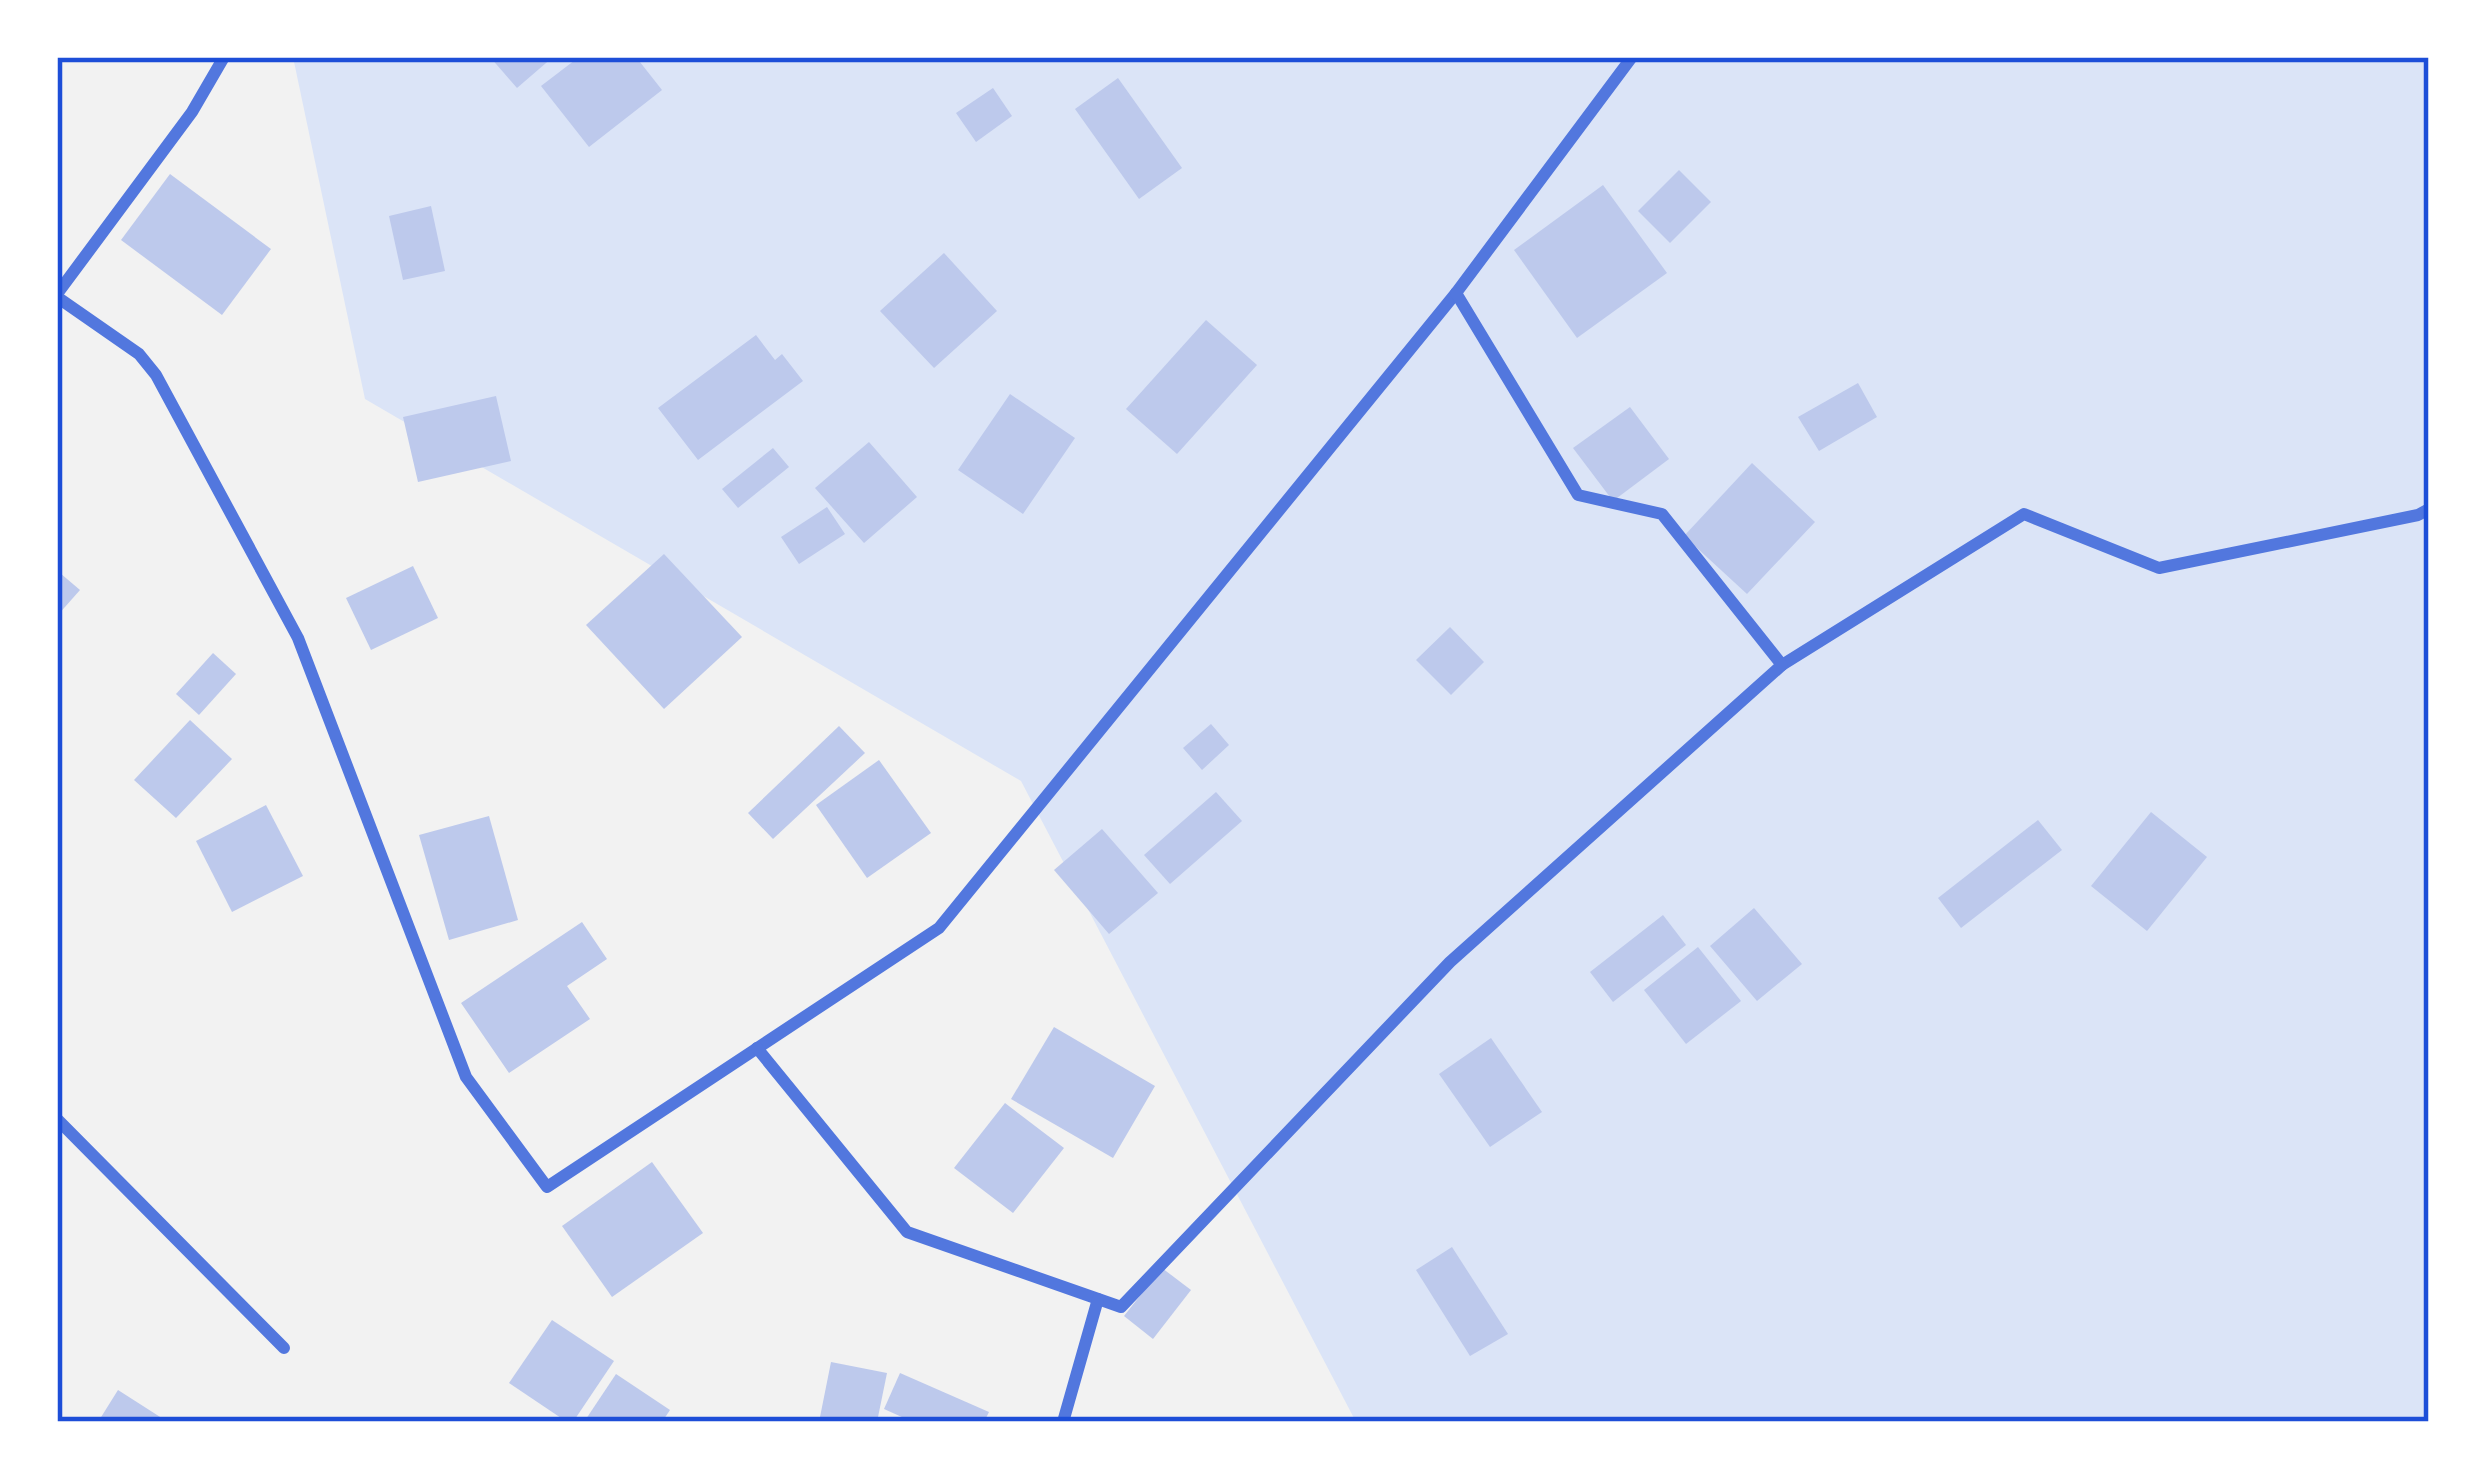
<svg xmlns="http://www.w3.org/2000/svg" width="2486" height="1479" viewBox="0 0 2486 1479" font-family="'DM Sans',sans-serif">
	<rect width="100%" height="100%" fill="#f2f2f2"/>
	<!-- green -->
	<path fill="#dbe4f7" d="M293,57H2429V1422H1356L1021,781L365,399Z"/>
	<!-- building -->
	<g fill="#bdc9ec">
		<path d="M490,57H553L517,88Z"/>
		<path d="M579,57H636L662,90L589,147L541,86Z"/>
		<path d="M1118,78L1182,168L1139,199L1075,109Z"/>
		<path d="M993,88L1012,116L976,142L956,113Z"/>
		<path d="M1679,170L1711,202L1670,243L1638,211Z"/>
		<path d="M170,174L271,249L222,315L121,240Z"/>
		<path d="M1603,185L1667,273L1577,338L1514,250Z"/>
		<path d="M431,206L445,271L403,280L389,216Z"/>
		<path d="M944,253L997,311L934,368L880,311Z"/>
		<path d="M1206,320L1257,365L1177,454L1126,409Z"/>
		<path d="M756,335L775,360L782,354L803,381L698,460L658,408Z"/>
		<path d="M1858,383L1877,417L1819,451L1798,417Z"/>
		<path d="M1010,394L1075,438L1023,514L958,470Z"/>
		<path d="M496,396L511,461L418,482L403,417Z"/>
		<path d="M1630,407L1669,459L1613,501L1573,448Z"/>
		<path d="M869,442L917,497L864,543L815,488Z"/>
		<path d="M773,448L789,467L738,508L722,489Z"/>
		<path d="M1752,463L1815,522L1747,594L1684,536Z"/>
		<path d="M827,507L845,534L799,564L781,537Z"/>
		<path d="M664,554L742,637L664,709L586,625Z"/>
		<path d="M413,566L438,618L371,650L346,598Z"/>
		<path d="M60,573L80,590L57,616V577Z"/>
		<path d="M1450,627L1484,662L1451,695L1416,660Z"/>
		<path d="M213,653L236,674L199,715L176,694Z"/>
		<path d="M190,720L232,759L176,818L134,780Z"/>
		<path d="M1211,724L1229,745L1202,770L1183,748Z"/>
		<path d="M839,726L865,753L773,839L748,813Z"/>
		<path d="M879,760L931,833L867,878L816,805Z"/>
		<path d="M1216,792L1242,821L1170,884L1144,855Z"/>
		<path d="M266,805L303,876L232,912L196,841Z"/>
		<path d="M2151,812L2207,857L2147,931L2091,886Z"/>
		<path d="M489,816L518,920L449,940L419,835Z"/>
		<path d="M2038,820L2062,850L1961,928L1938,898Z"/>
		<path d="M1102,829L1158,893L1109,934L1054,870Z"/>
		<path d="M1754,908L1802,964L1757,1001L1710,946Z"/>
		<path d="M1663,915L1686,945L1613,1002L1590,972Z"/>
		<path d="M582,922L607,959L567,986L590,1019L509,1073L461,1003Z"/>
		<path d="M1698,947L1741,1001L1686,1044L1644,990Z"/>
		<path d="M1054,1027L1155,1086L1113,1158L1011,1099Z"/>
		<path d="M1491,1038L1542,1112L1490,1147L1439,1074Z"/>
		<path d="M1005,1103L1064,1148L1013,1213L954,1168Z"/>
		<path d="M652,1162L703,1233L612,1297L562,1226Z"/>
		<path d="M1452,1247L1508,1334L1470,1356L1416,1270Z"/>
		<path d="M1162,1268L1191,1290L1153,1339L1124,1316Z"/>
		<path d="M552,1320L614,1361L573,1422H567L509,1383Z"/>
		<path d="M831,1362L887,1373L877,1422H819Z"/>
		<path d="M900,1373L989,1412L984,1422H913L884,1409Z"/>
		<path d="M616,1374L670,1410L662,1422H584Z"/>
		<path d="M118,1390L168,1422H98Z"/>
	</g>
	<g fill="none" stroke-linecap="round" stroke-linejoin="round">
		<!-- minor -->
		<g stroke="#5277de" stroke-width="12">
			<path d="M57,294L192,112L224,57"/>
			<path d="M57,297L139,354L156,375L298,638L466,1077L547,1187L939,928L1456,293L1632,57"/>
			<path d="M1782,665L2024,514L2159,568L2418,515L2429,509"/>
			<path d="M757,1048L907,1232L1121,1307L1450,962L1782,665L1662,514L1578,495L1456,293"/>
			<path d="M57,1119L284,1348"/>
			<path d="M1063,1422L1098,1299"/>
		</g>
	</g>
	<!-- border -->
	<rect width="2486" height="1479" fill="none" stroke="#ffffff" stroke-width="120"/>
	<rect x="60" y="60" width="2366" height="1359" fill="none" stroke="#1d4ed8" stroke-width="4.5"/>
</svg>
